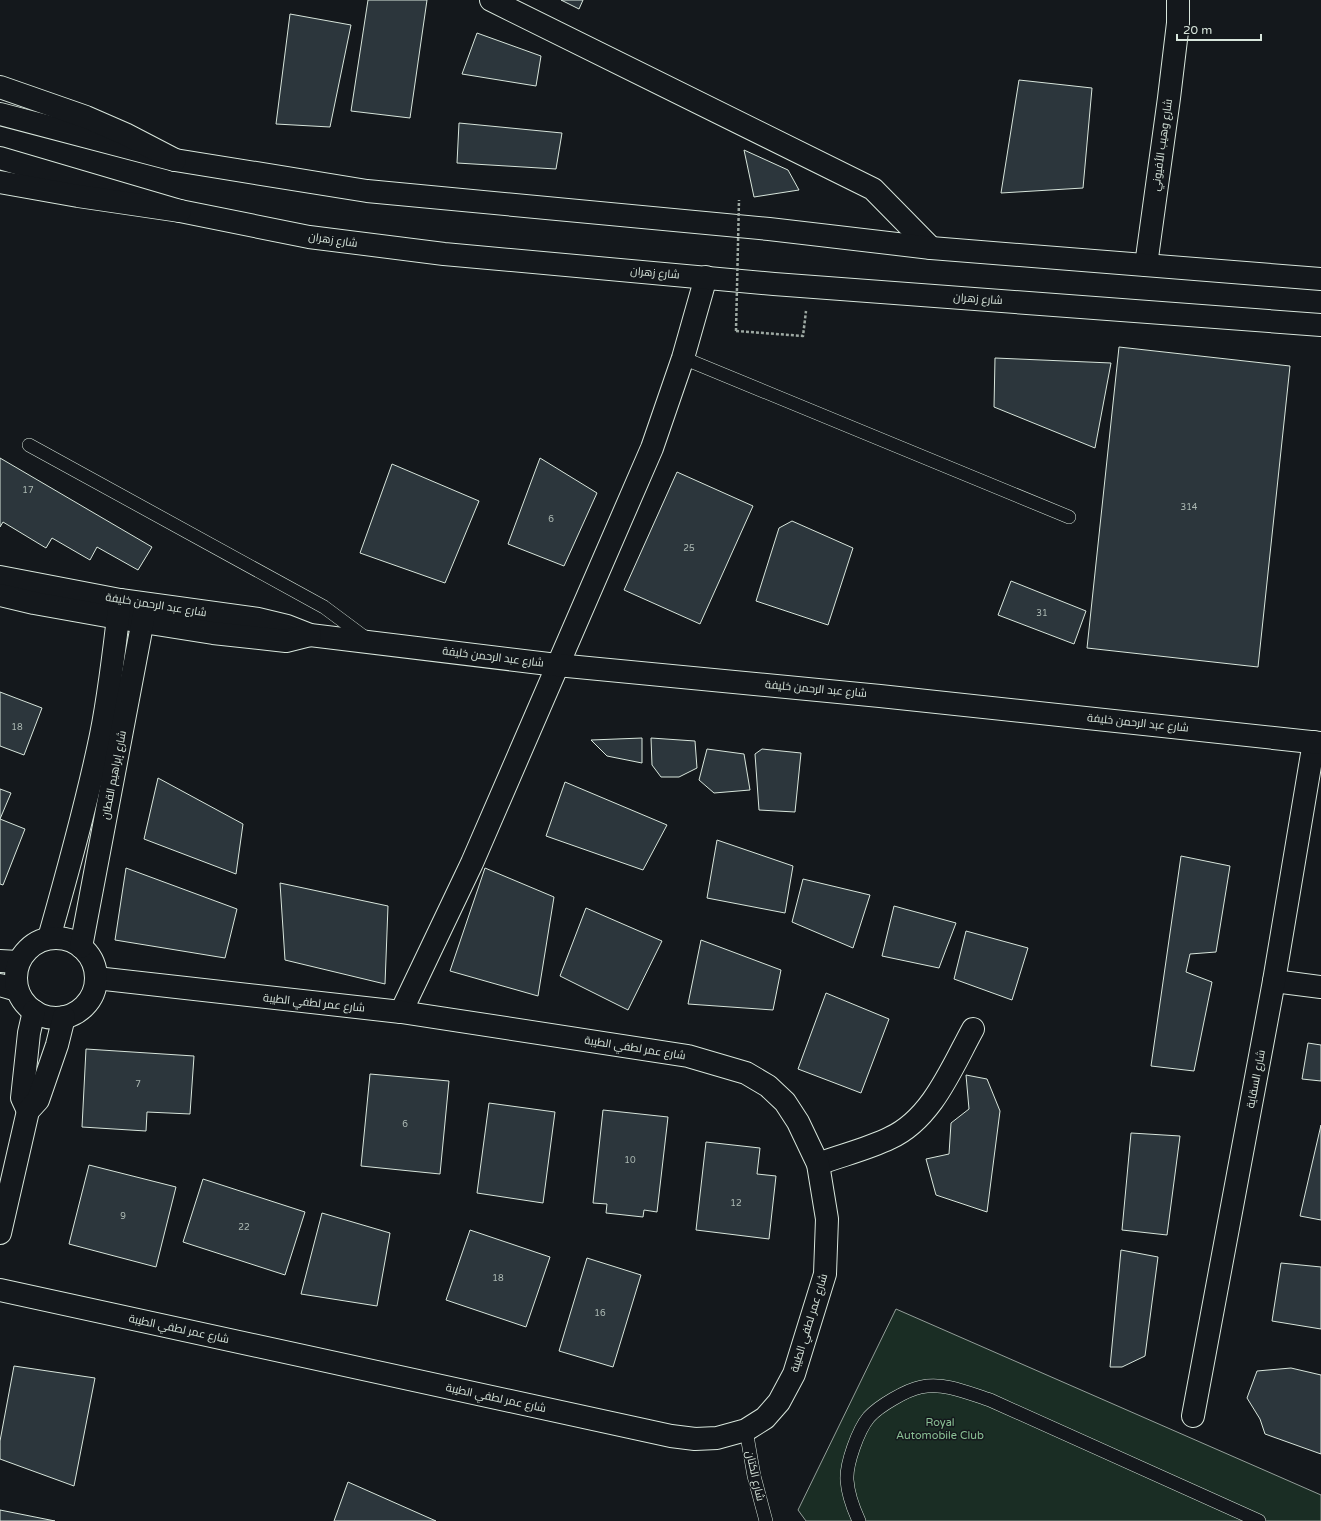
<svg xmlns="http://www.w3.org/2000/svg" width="1321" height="1521" viewBox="0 0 1321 1521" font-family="'Varela Round',Cairo,sans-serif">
	<rect width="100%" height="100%" fill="#14181c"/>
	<!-- green -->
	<path fill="#1a2d24" stroke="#939e99" d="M896,1309L1321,1495V1521H806L798,1510Z"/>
	<!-- building -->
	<g fill="#2c363c" stroke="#d8e6dc">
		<path d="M368,0H427L410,118L351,111Z"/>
		<path d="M561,0H583L579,9Z"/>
		<path d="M290,14L351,25L330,127L276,124Z"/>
		<path d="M477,33L541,56L536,86L462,74Z"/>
		<path d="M1019,80L1092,88L1083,188L1001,193Z"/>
		<path d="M459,123L562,133L556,169L457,163Z"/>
		<path d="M744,150L788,170L799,190L754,197Z"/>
		<path d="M1119,347L1290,366L1258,667L1087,648Z"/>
		<path d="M995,358L1111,363L1095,448L994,407Z"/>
		<path d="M0,458L152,547L138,570L97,547L90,560L52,538L46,548L3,522L0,527Z"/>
		<path d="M540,458L597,493L564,566L508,544Z"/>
		<path d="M392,464L479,501L445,583L360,553Z"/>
		<path d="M677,472L753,506L700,624L624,590Z"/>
		<path d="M792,521L853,548L828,625L756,601L779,528Z"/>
		<path d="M1011,581L1086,611L1074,644L998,615Z"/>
		<path d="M0,692L42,708L24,755L0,746Z"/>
		<path d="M642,738V763L607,756L591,740Z"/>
		<path d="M651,738L695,741L697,768L679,777H661L652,765Z"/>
		<path d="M707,749L744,754L750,790L714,793L699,780Z"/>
		<path d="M762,749L801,753L795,812L759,810L755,754Z"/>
		<path d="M158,778L243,824L236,874L144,839Z"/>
		<path d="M565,782L667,825L643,870L546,836Z"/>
		<path d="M0,789L11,793L0,819L25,829L3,885L0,884Z"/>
		<path d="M717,840L793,866L785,913L707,898Z"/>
		<path d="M1181,856L1230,866L1216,952L1190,954L1186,972L1212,982L1194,1071L1151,1066Z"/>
		<path d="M126,868L237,909L225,958L115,940Z"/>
		<path d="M485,868L554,897L538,996L450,971Z"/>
		<path d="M803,879L870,895L853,948L792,922Z"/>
		<path d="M280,883L388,906L385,984L285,960Z"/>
		<path d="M894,906L956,923L939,968L882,956Z"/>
		<path d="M586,908L662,941L628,1010L560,976Z"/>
		<path d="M966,931L1028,948L1012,1000L954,979Z"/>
		<path d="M701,940L781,970L773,1010L688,1004Z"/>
		<path d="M826,993L889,1019L861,1093L798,1069Z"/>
		<path d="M1308,1043L1321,1045V1081L1302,1079Z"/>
		<path d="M86,1049L194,1056L190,1114L147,1112L146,1131L82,1127Z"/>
		<path d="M370,1074L449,1081L440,1174L361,1166Z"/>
		<path d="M966,1075L987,1079L1000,1111L987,1212L936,1195L926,1159L949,1154L951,1123L969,1109Z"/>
		<path d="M489,1103L555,1112L543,1203L477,1193Z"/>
		<path d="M603,1110L668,1117L657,1212L644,1210L643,1217L606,1213L607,1204L593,1203Z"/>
		<path d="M1321,1125V1220L1300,1216Z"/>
		<path d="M1131,1133L1180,1136L1167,1235L1122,1230Z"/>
		<path d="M706,1142L760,1148L757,1174L776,1176L769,1239L696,1230Z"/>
		<path d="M89,1165L176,1187L156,1267L69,1244Z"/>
		<path d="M203,1179L305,1212L285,1275L183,1242Z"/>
		<path d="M322,1213L390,1233L377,1306L301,1294Z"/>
		<path d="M470,1230L550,1257L526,1327L446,1300Z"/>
		<path d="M1121,1250L1158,1257L1145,1356L1122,1367H1110Z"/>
		<path d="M587,1258L641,1275L613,1367L559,1351Z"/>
		<path d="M1281,1263L1321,1267V1329L1272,1321Z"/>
		<path d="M14,1366L95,1378L74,1486L0,1459V1441Z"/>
		<path d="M1291,1368L1321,1375V1454L1265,1434L1260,1419L1247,1398L1257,1371Z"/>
		<path d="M348,1482L436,1521H334Z"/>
		<path d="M0,1510L55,1521H0Z"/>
	</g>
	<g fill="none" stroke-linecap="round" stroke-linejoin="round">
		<defs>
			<g id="service">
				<path d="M683,358L1069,517"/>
				<path d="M29,445L324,607L367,639"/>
				<path d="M746,1430L754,1476L766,1521"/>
				<path d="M859,1521C853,1508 848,1495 847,1480C846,1464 858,1430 869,1417C879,1406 906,1390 921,1387C945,1382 968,1393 990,1400L1259,1521"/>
			</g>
			<g id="minor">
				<path d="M491,0L873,189L931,248"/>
				<path d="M1146,265L1169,98L1178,23V0"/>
				<path d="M0,961L18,962"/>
				<path d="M1274,981L1321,987"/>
				<path d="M0,985L17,990"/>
				<path d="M401,1012L472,863L652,448L683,358L706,277"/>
				<path d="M818,1164C842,1155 868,1149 890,1138C932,1119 952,1067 973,1029"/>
				<path d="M0,1290L671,1436L695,1439L717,1438L746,1430L765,1418L779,1402L794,1374L825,1274L827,1219L818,1164L798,1122L785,1102L768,1086L746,1073L688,1056L401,1012L96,978"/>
				<path d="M1193,1416L1274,981L1314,742"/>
			</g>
			<g id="tertiary">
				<path d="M0,577L120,600L258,619L287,626L310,635L557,665L880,696L1321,743"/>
				<path d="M0,595L34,603L118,618L213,633L286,641L310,635"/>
				<path d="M49,938C68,871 87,803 101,735C110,690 115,645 120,600"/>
				<circle cx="56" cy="978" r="40"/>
				<path d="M81,947L146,604"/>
				<path d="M28,1111L22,1098L29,1033L34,1011"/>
				<path d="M0,1233L28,1111L38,1100L57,1045L64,1017"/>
			</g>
			<g id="primary">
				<path d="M0,114L175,160L367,191L769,229L931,248L1321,279"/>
				<path d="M0,158L180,211L309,237L444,254L774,284L1321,325"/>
			</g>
			<g id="motorway">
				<path d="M0,87L86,117L125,134L175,160"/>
				<path d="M0,182L78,196L180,211"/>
			</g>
		</defs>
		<!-- service casing -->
		<use href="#service" stroke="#d8e6dc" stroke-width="14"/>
		<!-- minor casing -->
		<use href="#minor" stroke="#d8e6dc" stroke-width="24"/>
		<!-- tertiary casing -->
		<use href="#tertiary" stroke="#d8e6dc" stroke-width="24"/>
		<!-- primary casing -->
		<use href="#primary" stroke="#d8e6dc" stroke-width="24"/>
		<!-- motorway casing -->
		<use href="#motorway" stroke="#d8e6dc" stroke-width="24"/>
		<!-- path -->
		<path stroke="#9da8a2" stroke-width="2.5" stroke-dasharray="3 2" stroke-linecap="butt" d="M736,331L803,336L806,311"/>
		<!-- service -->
		<use href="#service" stroke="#14181c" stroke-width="13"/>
		<!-- minor -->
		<use href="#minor" stroke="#14181c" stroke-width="22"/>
		<!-- tertiary -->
		<use href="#tertiary" stroke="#14181c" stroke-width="22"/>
		<!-- primary -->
		<use href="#primary" stroke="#14181c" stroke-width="22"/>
		<!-- motorway -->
		<use href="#motorway" stroke="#14181c" stroke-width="22"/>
		<!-- path-bridge -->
		<path stroke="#9da8a2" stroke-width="2.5" stroke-dasharray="3 2" stroke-linecap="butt" d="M736,331L739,200"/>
	</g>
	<g text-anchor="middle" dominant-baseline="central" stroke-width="3" stroke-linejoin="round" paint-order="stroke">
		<!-- number labels -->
		<g font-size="9" fill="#adbab4">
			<text x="28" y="490">17</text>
			<text x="1189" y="507">314</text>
			<text x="551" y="519">6</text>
			<text x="689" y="548">25</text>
			<text x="1042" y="613">31</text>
			<text x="17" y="727">18</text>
			<text x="138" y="1084">7</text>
			<text x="405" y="1124">6</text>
			<text x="630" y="1160">10</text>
			<text x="736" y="1203">12</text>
			<text x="123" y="1216">9</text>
			<text x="244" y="1227">22</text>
			<text x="498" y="1278">18</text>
			<text x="600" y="1313">16</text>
		</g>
		<!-- street labels -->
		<g font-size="11" fill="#d8e6dc" stroke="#14181c">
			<text transform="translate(1162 145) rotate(-82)">شارع وهيب الأفيوني</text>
			<text transform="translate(333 240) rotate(8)">شارع زهران</text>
			<text transform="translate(655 273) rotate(5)">شارع زهران</text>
			<text transform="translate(978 299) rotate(4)">شارع زهران</text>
			<text transform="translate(156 605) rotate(9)">شارع عبد الرحمن خليفة</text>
			<text transform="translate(493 657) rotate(7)">شارع عبد الرحمن خليفة</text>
			<text transform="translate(816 689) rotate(5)">شارع عبد الرحمن خليفة</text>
			<text transform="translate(1138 723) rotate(6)">شارع عبد الرحمن خليفة</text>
			<text transform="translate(114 775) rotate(-79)">شارع إبراهيم القطان</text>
			<text transform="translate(314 1003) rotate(6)">شارع عمر لطفي الطيبة</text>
			<text transform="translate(635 1048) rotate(9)">شارع عمر لطفي الطيبة</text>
			<text transform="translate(1256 1079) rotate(-79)">شارع السقاية</text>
			<text transform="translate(809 1323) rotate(-73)">شارع عمر لطفي الطيبة</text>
			<text transform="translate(179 1329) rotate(12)">شارع عمر لطفي الطيبة</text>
			<text transform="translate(496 1398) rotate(12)">شارع عمر لطفي الطيبة</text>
			<text transform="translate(755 1476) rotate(77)">شارع الكتان</text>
		</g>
		<!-- park labels -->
		<g font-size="11" fill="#8ac095" stroke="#14181c">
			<text x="940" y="1422">Royal<tspan x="940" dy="13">Automobile Club</tspan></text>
		</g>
	</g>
	<!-- scale -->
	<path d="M1177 34v6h84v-6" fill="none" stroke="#d8e6dc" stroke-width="2"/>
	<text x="1183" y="34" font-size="12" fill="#d8e6dc" stroke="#14181c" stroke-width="3" paint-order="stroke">20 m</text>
</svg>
